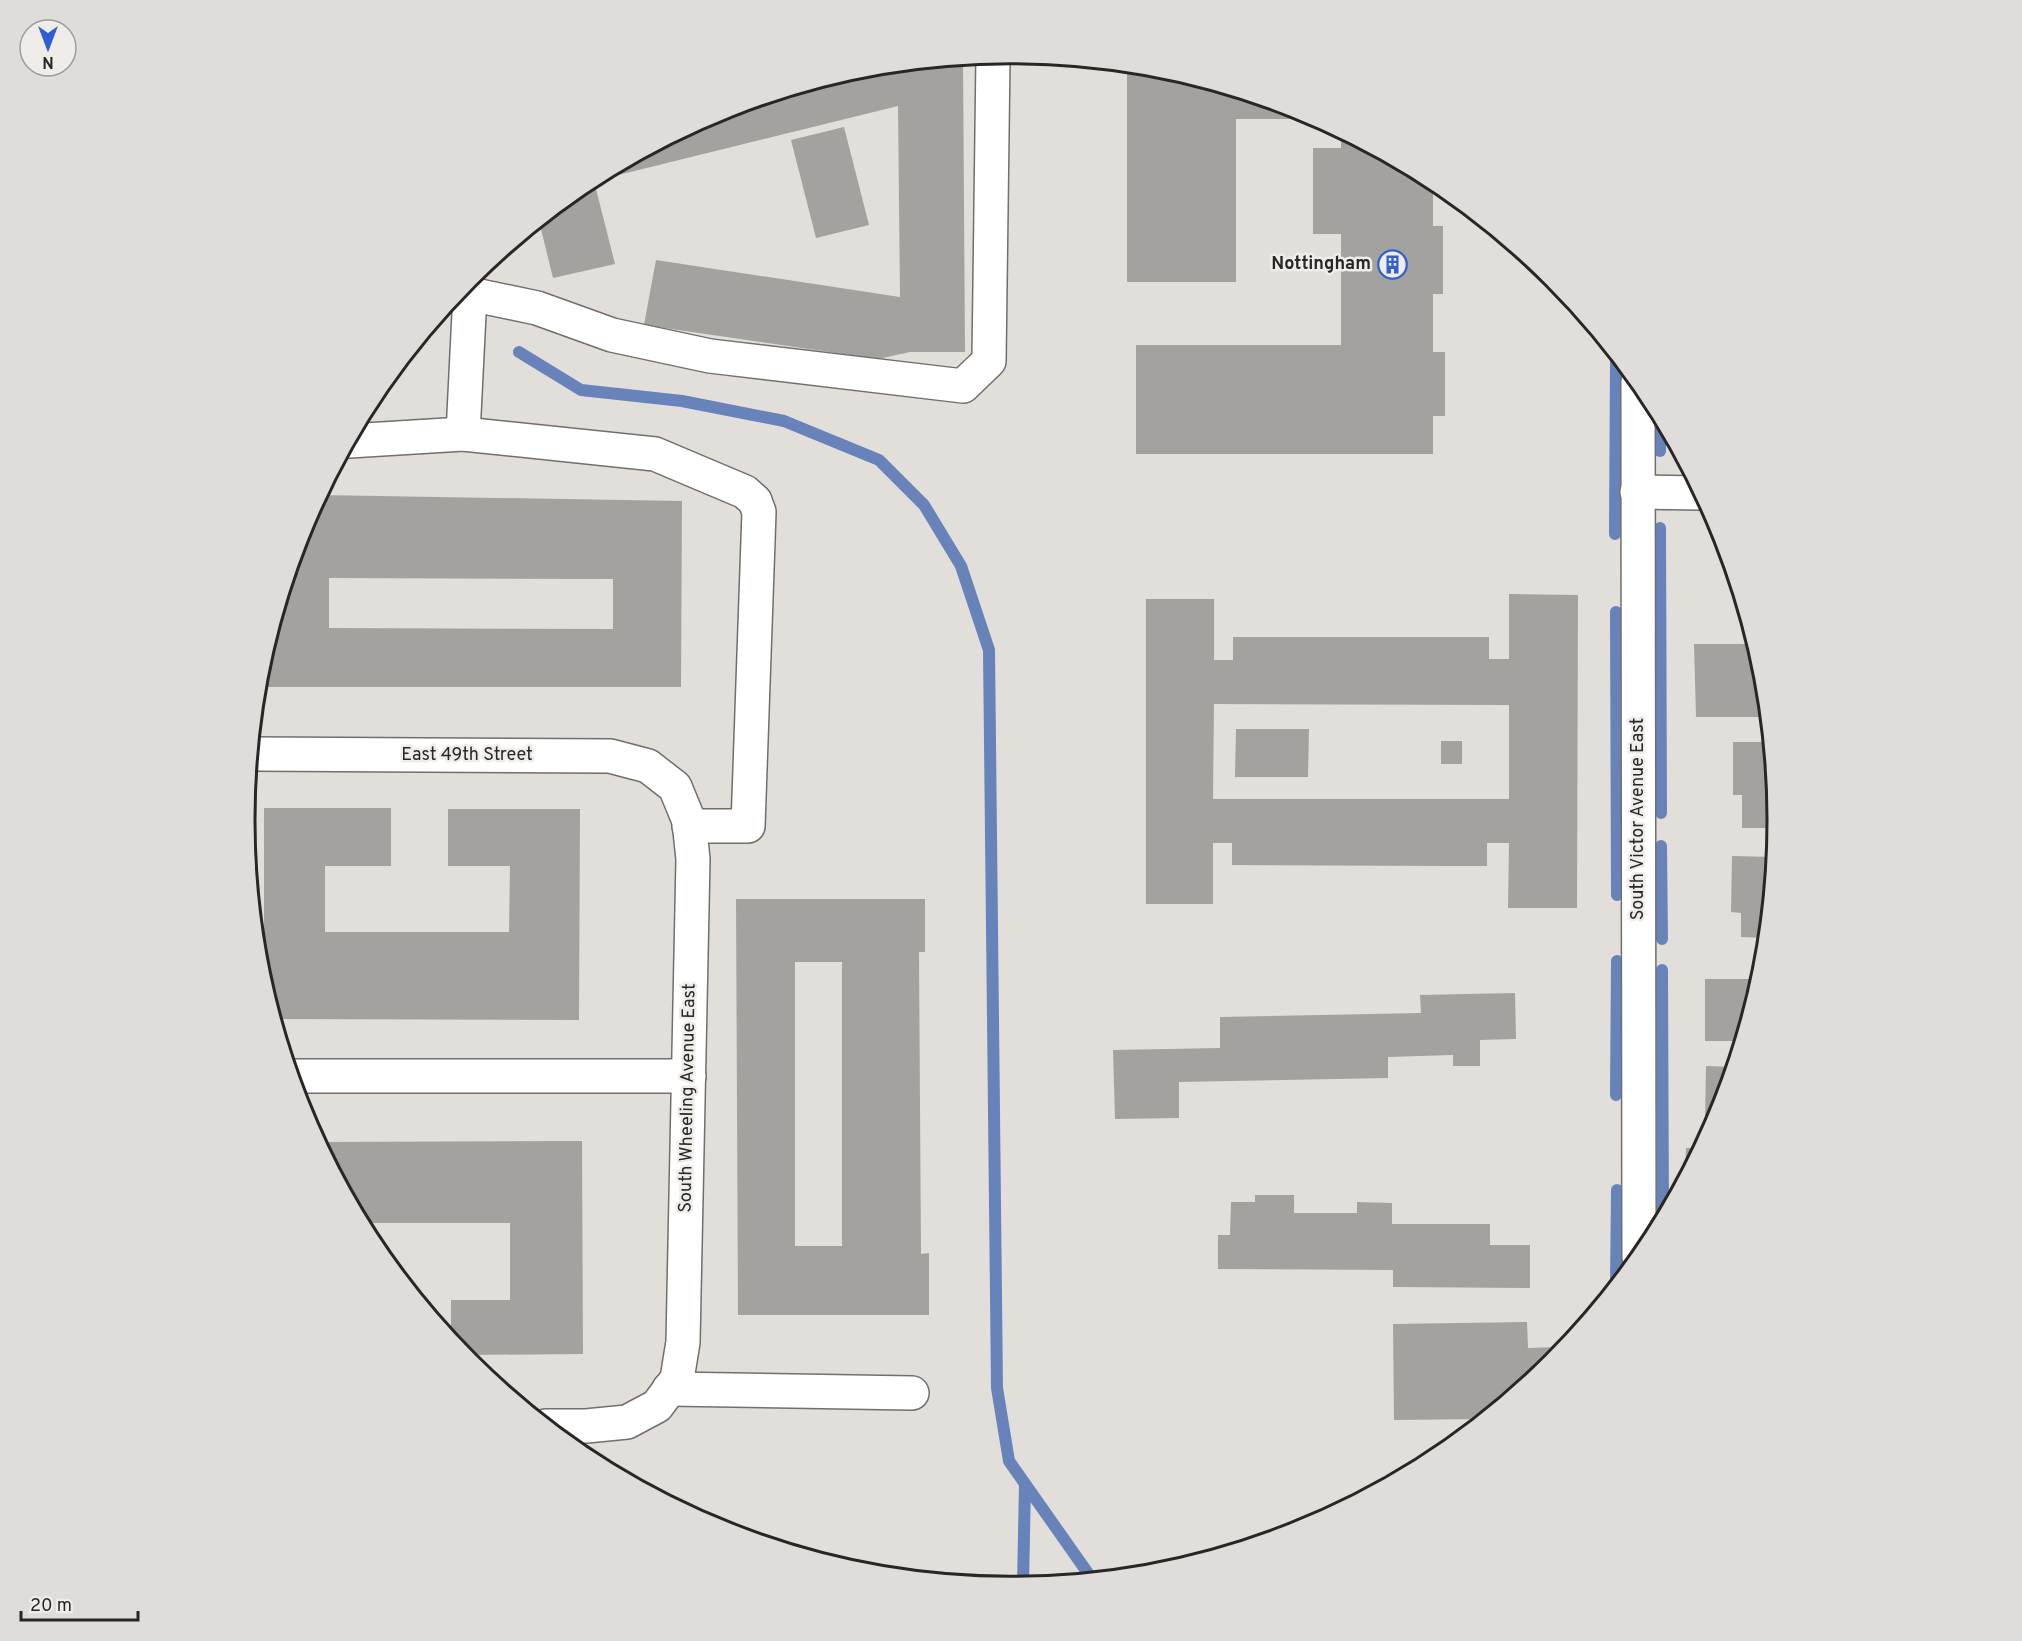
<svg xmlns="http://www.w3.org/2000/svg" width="2022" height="1641" viewBox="0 0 2022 1641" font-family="Overpass,sans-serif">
	<rect width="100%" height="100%" fill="#e2dfdb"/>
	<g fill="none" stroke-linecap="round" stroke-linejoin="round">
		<!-- stream -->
		<g stroke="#6783ba" stroke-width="12">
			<path d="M519,352L581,390L682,401L784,421L879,460L924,505L961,566L989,650L997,1388L1009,1461L1092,1579"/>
			<path d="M1660,417V451"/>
			<path d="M1660,528L1661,813"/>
			<path d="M1615,534L1616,361"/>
			<path d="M1616,612L1617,895"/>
			<path d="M1661,846L1662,939"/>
			<path d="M1662,970L1663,1219"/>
			<path d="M1616,1095L1617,961"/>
			<path d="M1616,1286L1617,1190"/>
			<path d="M1023,1586L1025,1484"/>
		</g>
	</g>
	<!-- building -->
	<g fill="#a4a29e" fill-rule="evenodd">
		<path d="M963,59L965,352H910L878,359L644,325L656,260L900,297L898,106L594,181L615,264L553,278L539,221L585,183L718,112L862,69Z"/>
		<path d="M1127,65L1161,69L1305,112L1318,119H1236V282H1127Z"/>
		<path d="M844,127L869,225L816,238L791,140Z"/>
		<path d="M1341,132L1433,181V226H1443V294H1433V352H1445V416H1433V454H1136V345H1341V234H1313V148H1341Z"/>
		<path d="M320,495L682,501L681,687H263V658L303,527ZM329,578L613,579V629L329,628Z"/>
		<path d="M1509,594L1578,595L1577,908H1508L1509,843H1487V866H1449L1232,865V843H1213V904H1146V599H1214V660H1233V637H1489V659H1509ZM1214,704L1509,705V799H1213Z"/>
		<path d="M1694,644H1755L1763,671L1765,717H1696Z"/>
		<path d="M1236,729H1309L1308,777H1235Z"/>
		<rect x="1441" y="741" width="21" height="23"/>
		<path d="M1733,742H1770L1777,828H1742V795H1733Z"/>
		<path d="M264,808H391V866H325V932H509L510,866H448V809H580L579,1020L274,1019L264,986Z"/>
		<path d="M1732,856L1774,857L1766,938L1741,937V913L1731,912Z"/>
		<path d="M736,899H925V952H919L921,1254L929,1253V1315H738ZM795,962H842V1246H795Z"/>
		<path d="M1705,979H1760L1741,1041H1705Z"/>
		<path d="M1515,993L1516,1039L1480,1040V1066H1453V1055L1388,1057V1078L1179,1082V1118L1115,1119L1113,1050L1220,1048V1017L1421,1013L1420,995Z"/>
		<path d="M1706,1066L1733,1067L1719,1114L1715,1122H1705Z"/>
		<path d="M582,1141L583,1354L463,1355L451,1341V1300H510V1223H361L318,1142Z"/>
		<path d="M1686,1148H1701L1685,1177Z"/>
		<path d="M1255,1195H1294V1213H1357V1202L1392,1203V1224H1490V1245H1530V1288L1393,1287V1270L1218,1269V1235H1230L1231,1202H1255Z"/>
		<path d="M1527,1322L1528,1348L1557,1347V1357L1484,1419L1394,1420L1393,1324Z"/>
	</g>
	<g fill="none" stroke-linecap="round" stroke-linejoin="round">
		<defs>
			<g id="minor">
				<path d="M470,294L537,308L612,335L710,356L963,386L989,361L993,56"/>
				<path d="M1638,382L1639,1257"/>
				<path d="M463,434L655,454L745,492L755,501L759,512L748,826H689"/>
				<path d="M349,441L463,434L470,294L467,281"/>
				<path d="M1637,492L1701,493"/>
				<path d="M251,754L610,756L648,766L675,787L689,821L693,859L683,1342L677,1379L657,1406L627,1422L586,1426H546"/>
				<path d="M291,1076H689"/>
				<path d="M669,1389L912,1393"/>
			</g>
		</defs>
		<!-- minor casing -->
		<use href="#minor" stroke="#716f6b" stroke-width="36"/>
		<!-- minor -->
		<use href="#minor" stroke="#fff" stroke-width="33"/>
	</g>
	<!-- icons -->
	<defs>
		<symbol id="building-ring" viewBox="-11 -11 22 22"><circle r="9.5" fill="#efece9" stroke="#2e61cf" stroke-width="1.5"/><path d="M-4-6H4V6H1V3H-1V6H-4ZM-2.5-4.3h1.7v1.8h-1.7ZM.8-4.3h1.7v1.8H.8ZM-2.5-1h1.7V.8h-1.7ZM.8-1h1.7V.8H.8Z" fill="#2e61cf"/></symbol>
	</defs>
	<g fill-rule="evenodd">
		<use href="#building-ring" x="1376" y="248" width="33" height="33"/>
	</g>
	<g text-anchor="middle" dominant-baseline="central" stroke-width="5" stroke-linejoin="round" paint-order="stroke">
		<!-- poi labels -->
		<g font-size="18" font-weight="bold" fill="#282726" stroke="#efece9" text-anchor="end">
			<text x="1371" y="264">Nottingham</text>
		</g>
		<!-- street labels -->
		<g font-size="18" fill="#282726" stroke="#efece9">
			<text x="467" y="755">East 49th Street</text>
			<text transform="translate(1638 819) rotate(-90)">South Victor Avenue East</text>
			<text transform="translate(688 1098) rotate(-89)">South Wheeling Avenue East</text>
		</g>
	</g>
	<!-- crop -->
	<path d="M0 0H2022V1641H0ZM255 820a756 756 0 1 1 1512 0a756 756 0 1 1-1512 0Z" fill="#dfdcd9" fill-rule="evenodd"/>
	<path fill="none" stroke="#282726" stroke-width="3" d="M255 820a756 756 0 1 1 1512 0a756 756 0 1 1-1512 0Z"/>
	<!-- north arrow -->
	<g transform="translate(48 48) rotate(180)"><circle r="28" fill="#efece9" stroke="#9f9d9b" stroke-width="1.5"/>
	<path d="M0-4.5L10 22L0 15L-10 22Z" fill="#2e61cf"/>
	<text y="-9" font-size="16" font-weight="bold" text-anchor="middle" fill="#282726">N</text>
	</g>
	<!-- scale -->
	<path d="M21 1611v9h117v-9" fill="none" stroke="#282726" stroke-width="3"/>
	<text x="30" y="1611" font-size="18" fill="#282726" stroke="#efece9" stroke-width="4.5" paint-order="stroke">20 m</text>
</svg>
